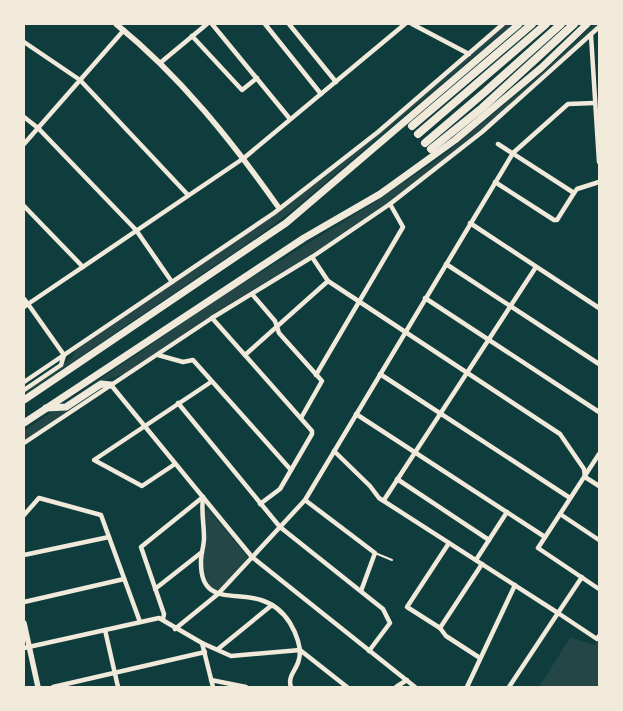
<svg xmlns="http://www.w3.org/2000/svg" width="623" height="711" viewBox="0 0 623 711" font-family="'PT Sans',sans-serif">
	<rect width="100%" height="100%" fill="#0f3d3e"/>
	<!-- green -->
	<g fill="#244646">
		<path d="M506,24H512L294,209L261,234L24,395V391L72,358L75,351L85,342L328,174L384,129Z"/>
		<path d="M595,24H598L506,110L387,204L320,249L216,312L125,374L105,380L67,405L65,403L227,293L372,204L441,157L533,81Z"/>
		<path d="M102,386L103,387L24,441V431L53,411Z"/>
		<path d="M208,509L247,556L246,560L218,591L209,587L202,562L206,540L204,513Z"/>
		<path d="M570,638L595,645L599,639V687H539Z"/>
	</g>
	<g fill="none" stroke-linecap="round" stroke-linejoin="round">
		<!-- service -->
		<path stroke="#f1e9da" stroke-width="2" d="M375,553L392,560"/>
		<!-- minor -->
		<g stroke="#f1e9da" stroke-width="4.5">
			<path d="M212,24L290,119"/>
			<path d="M265,24L321,94"/>
			<path d="M289,24L336,82"/>
			<path d="M412,24L469,54"/>
			<path d="M591,35L599,162"/>
			<path d="M192,36L242,90L257,78"/>
			<path d="M24,42L80,80L188,195"/>
			<path d="M160,63L207,24"/>
			<path d="M24,117L38,128L136,230L172,282"/>
			<path d="M24,144L124,30"/>
			<path d="M498,144L574,193L577,189L599,182"/>
			<path d="M495,182L554,220H557L574,193"/>
			<path d="M24,206L83,267"/>
			<path d="M470,223L599,308"/>
			<path d="M312,257L328,281L560,434L584,469L585,477L599,486"/>
			<path d="M446,264L599,364"/>
			<path d="M252,294L275,321L279,333L322,381L301,418"/>
			<path d="M425,298L599,412"/>
			<path d="M24,299L28,304L24,307"/>
			<path d="M212,318L312,431V434L280,489L260,504"/>
			<path d="M64,355L28,304L244,158L405,24"/>
			<path d="M158,355L183,362L193,360L291,470"/>
			<path d="M245,355L328,281"/>
			<path d="M380,374L570,498"/>
			<path d="M316,375L403,227L390,204"/>
			<path d="M24,382L274,213L378,132L503,24"/>
			<path d="M111,385L252,557L415,687"/>
			<path d="M24,390L61,365L64,355"/>
			<path d="M178,403L280,527L383,609L390,623L369,651"/>
			<path d="M356,414L545,537"/>
			<path d="M24,443L212,318L312,257L390,204L482,132L599,27"/>
			<path d="M334,451L370,486L379,498L558,613L509,687"/>
			<path d="M599,454L538,548L599,589"/>
			<path d="M175,464L142,486L94,460L211,382"/>
			<path d="M397,479L489,540"/>
			<path d="M203,497C201,511 204,524 204,538C204,546 201,553 201,561C200,606 234,591 261,600C274,604 283,612 290,623C296,633 302,648 299,659C297,670 287,676 291,687"/>
			<path d="M305,500L375,553L361,591"/>
			<path d="M384,500L536,267"/>
			<path d="M560,514L599,540"/>
			<path d="M24,515L39,498L101,515L140,622"/>
			<path d="M449,543L407,607L440,628L482,564"/>
			<path d="M24,555L109,537"/>
			<path d="M476,560L507,512"/>
			<path d="M582,577L558,613L597,639L599,636"/>
			<path d="M155,589L202,552"/>
			<path d="M24,602L124,579"/>
			<path d="M163,619L164,614L141,547L203,497"/>
			<path d="M440,628L446,636L480,658"/>
			<path d="M175,629L218,594L305,500L513,153L568,104L594,103"/>
			<path d="M105,630L118,687"/>
			<path d="M202,643L231,656L300,650L347,687"/>
			<path d="M24,648L159,618L202,643L213,687"/>
			<path d="M218,649L272,605"/>
			<path d="M211,680L246,687"/>
			<path d="M53,687L205,652"/>
			<path d="M396,687L407,680"/>
			<path d="M467,687L515,585"/>
		</g>
		<!-- tertiary -->
		<g stroke="#f1e9da" stroke-width="5.5">
			<path d="M116,24C180,76 232,141 279,208"/>
			<path d="M24,623L38,687"/>
		</g>
		<!-- trunk -->
		<g stroke="#f1e9da" stroke-width="7">
			<path d="M24,400L286,223L519,24"/>
			<path d="M46,408L66,407L101,384L111,385"/>
			<path d="M24,423L304,238L380,194L455,140L541,68L587,24"/>
		</g>
		<!-- motorway -->
		<g stroke="#f1e9da" stroke-width="8">
			<path d="M412,126L532,24"/>
			<path d="M418,134L546,24"/>
			<path d="M425,143L486,91L561,24"/>
			<path d="M431,149L482,108L574,24"/>
		</g>
	</g>
	<!-- border -->
	<rect width="623" height="711" fill="none" stroke="#f1e9da" stroke-width="50"/>
</svg>
